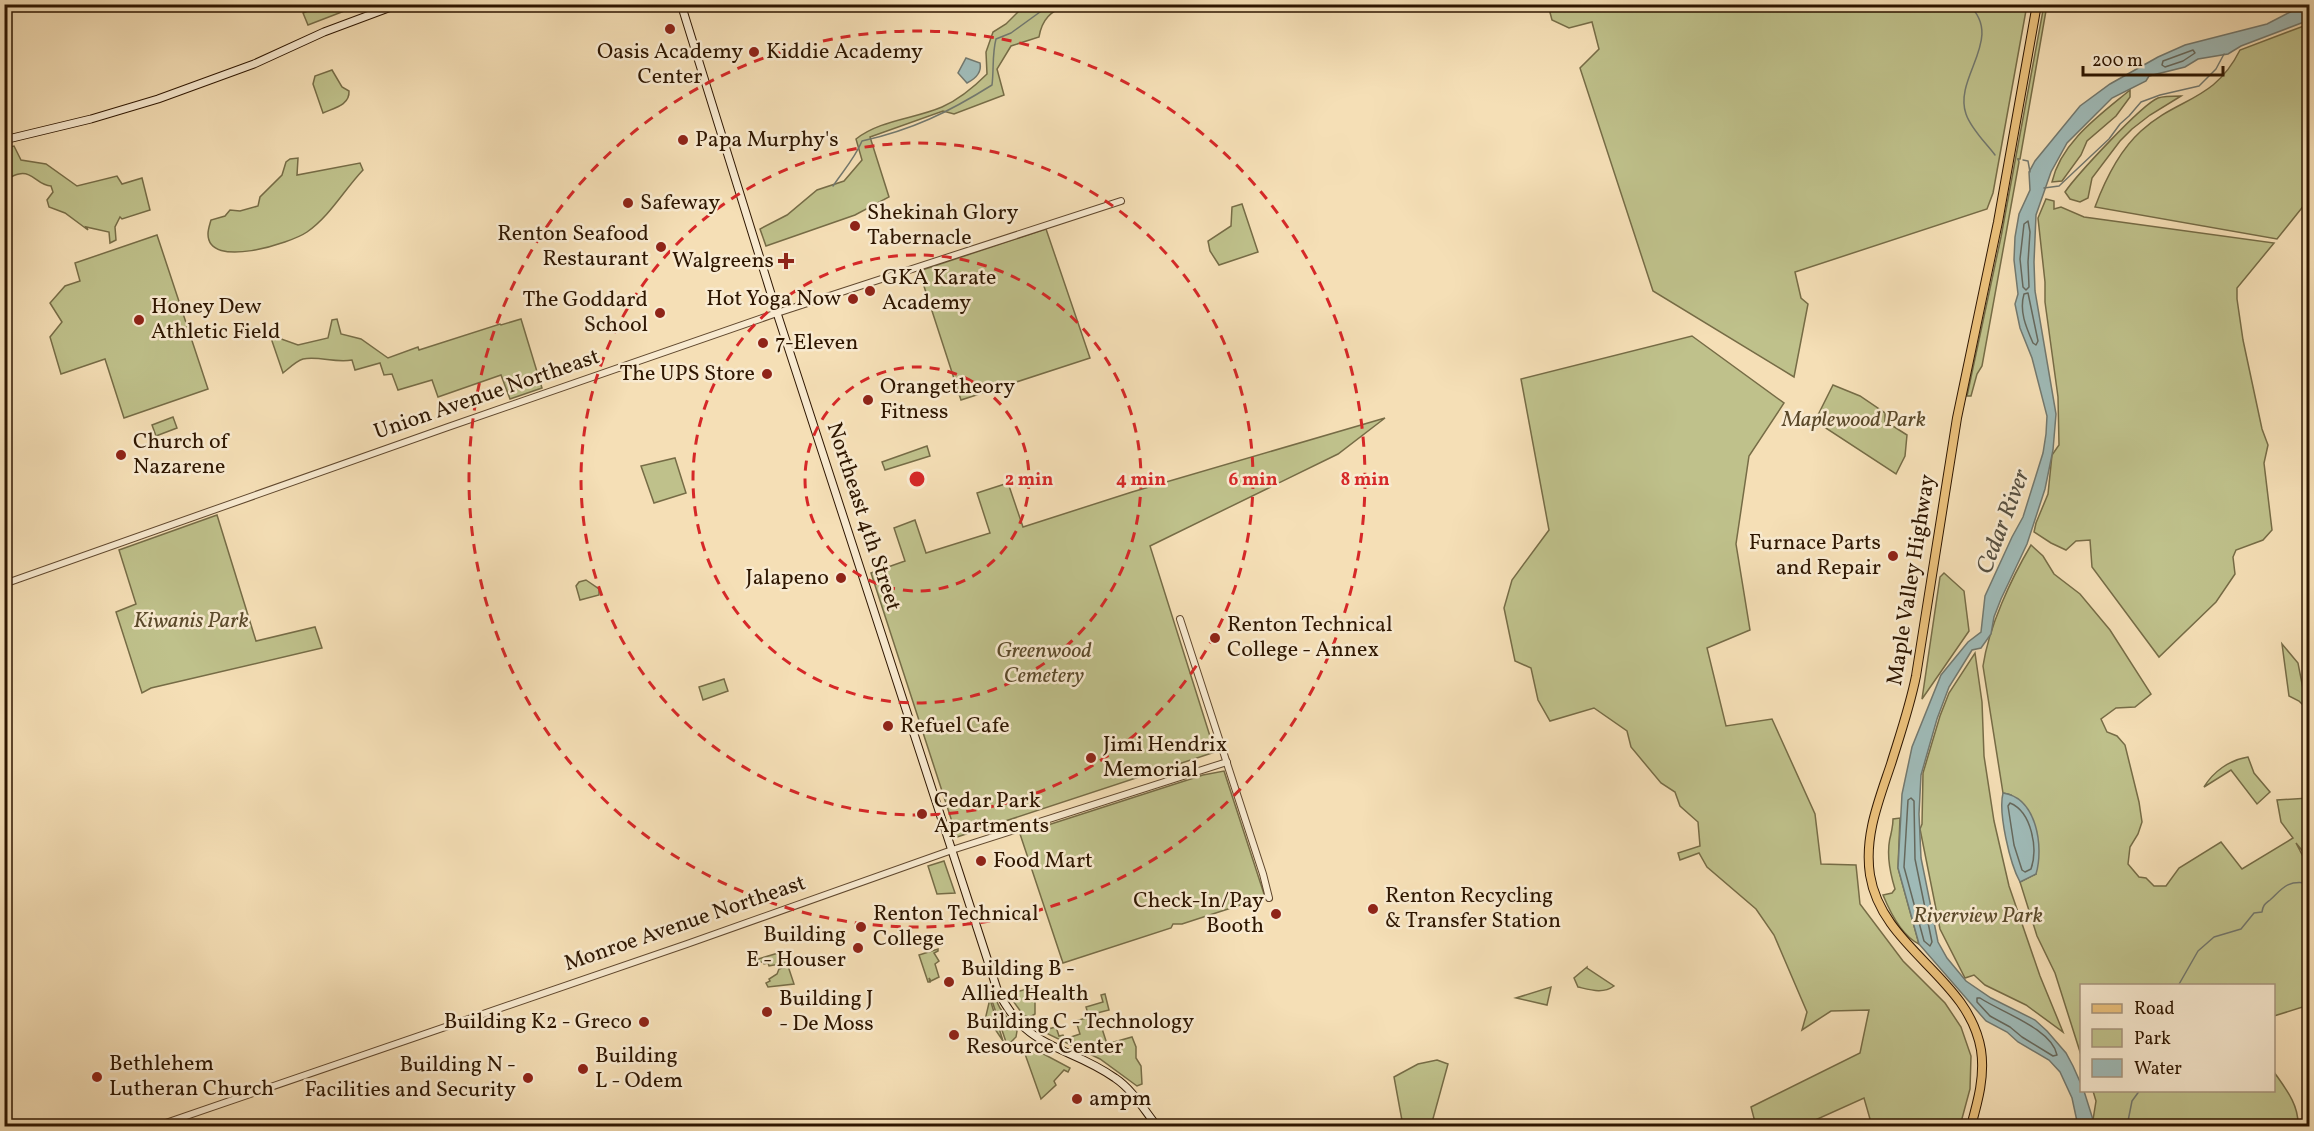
<svg xmlns="http://www.w3.org/2000/svg" width="2314" height="1131" viewBox="0 0 2314 1131" font-family="Vollkorn,serif">
	<rect width="100%" height="100%" fill="#f5dfb6"/>
	<filter id="stains"><feTurbulence type="fractalNoise" baseFrequency=".00333" numOctaves="4"/><feColorMatrix values="0 0 0 0 .2 0 0 0 0 .09 0 0 0 0 .02 0 0 0 .5 -.17"/></filter>
	<radialGradient id="worn" r=".72"><stop offset=".6" stop-color="#630" stop-opacity="0"/><stop offset="1" stop-color="#630" stop-opacity=".3"/></radialGradient>
	<!-- green -->
	<g fill="#bfc18b" stroke="#766c46" stroke-width="1.5">
		<path d="M324,4H360V5L308,25L303,13Z"/>
		<path d="M1025,5H1067C1051,11 1042,19 1039,37L1011,46L997,69L1004,95L954,114L943,111L870,137L889,197L855,215L766,246L760,229L787,215L817,190L844,181L862,160L856,139C880,120 914,119 942,107C960,99 974,87 987,74L986,52L993,32L1006,24Z"/>
		<path d="M1548,5H2027L1993,193L1987,209L1795,272L1801,298L1808,304L1794,377L1653,291L1580,68L1599,49L1592,22L1569,28L1552,20Z"/>
		<path d="M2044,5H2047L2020,159H2018L2019,162L1982,366L1977,374L1971,396H1967L2001,237Z"/>
		<path d="M2309,24V199L2277,239L2095,207C2105,180 2119,151 2141,131C2178,97 2214,102 2240,50Z"/>
		<path d="M332,70L342,87L349,91C350,105 334,108 323,113L313,84L315,76Z"/>
		<path d="M2130,90V97L2116,116L2087,141L2081,155L2062,181L2052,182C2061,142 2100,115 2130,90Z"/>
		<path d="M2181,96L2150,115L2132,129L2120,141L2092,178L2088,198L2080,202L2070,199L2065,192C2076,176 2141,105 2158,98C2164,96 2174,96 2181,96Z"/>
		<path d="M14,146L21,160L46,164L77,186L117,176L122,184L142,178L150,210L122,219L120,217L115,227L116,240L110,243L109,232L86,227L88,230L65,213L49,207L47,200L53,192L51,186C38,186 33,171 19,174C14,175 9,178 5,180V148Z"/>
		<path d="M298,158L297,175L360,163L363,170C344,190 330,216 307,232C291,243 208,270 208,234C208,229 210,224 211,220L225,216L230,210L240,211L258,206L260,197L282,175L286,162L290,159Z"/>
		<path d="M2046,199L2054,201V209L2061,207L2084,217L2274,243L2237,288V299L2243,340L2262,429L2268,445L2264,463L2272,530L2263,540L2236,550L2233,557L2235,574L2216,602L2159,657L2092,567L2090,540L2076,541L2066,550L2051,543L2034,532L2036,523L2048,494L2052,455L2059,445L2058,397L2045,302V282L2038,218Z"/>
		<path d="M1242,204L1258,252L1219,265L1210,251L1208,241L1231,226L1232,207Z"/>
		<path d="M1046,229L1090,358L961,400L919,271Z"/>
		<path d="M157,235L208,389L124,418L105,359L61,374L50,337L62,322L50,303L65,286L80,281L75,263Z"/>
		<path d="M337,319L341,334L361,339L388,358L418,347L419,350L500,324L501,325L521,319L542,388L510,399L501,375L438,397L432,380L398,390L392,374L384,375L380,363L355,370L352,360C335,363 319,356 303,359C296,361 288,369 283,373L272,341L273,336L298,345L328,338L332,320Z"/>
		<path d="M1692,336L1784,403L1749,456L1736,544L1750,630L1707,648L1726,726L1772,719L1815,814L1821,864L1856,865L1860,904L1903,961L1945,1003L1961,1027L1971,1056L1970,1089L1960,1126H1872L1864,1098L1802,1126H1756L1751,1107L1860,1053L1869,1010L1831,1011L1802,1030L1807,1012L1774,935L1756,909L1707,867L1699,853L1680,860L1678,853L1700,846L1698,822L1680,806L1675,792L1661,783L1631,747L1627,731L1594,708L1550,721L1538,700L1531,668L1515,661L1504,608L1512,580L1549,530L1521,379Z"/>
		<path d="M1833,385L1860,396L1885,413V421L1907,435L1905,456L1896,474L1815,421Z"/>
		<path d="M173,417L177,428L156,436L152,425Z"/>
		<path d="M1385,418L1338,454L1150,546L1215,752L957,837L871,573L905,561L894,528L915,520L926,553L990,533L977,493L1008,483L1023,527L1132,492Z"/>
		<path d="M927,446L930,456L885,470L882,462Z"/>
		<path d="M675,458L686,493L654,503L641,466Z"/>
		<path d="M217,515L256,641L315,627L322,648L151,688L142,693L116,612L136,604L119,550Z"/>
		<path d="M2031,545L2043,556L2054,574L2080,594L2110,630L2151,694L2135,707L2116,708L2101,719L2107,732L2117,736L2125,745L2139,802L2142,822L2138,834L2130,847L2128,864L2139,877L2146,878L2154,886H2166L2179,868L2221,842L2242,869L2293,838L2281,822L2277,800L2309,798V859L2296,843L2309,868V1005L2274,1016V986H2082L2081,1055L2055,973L2037,936L2020,882L2036,874L2011,795L2003,793L1983,666C1989,626 2011,579 2031,545Z"/>
		<path d="M1944,573L1964,591L1969,631L1922,699L1940,577Z"/>
		<path d="M586,580L599,589V595L580,600L576,586L579,582Z"/>
		<path d="M2282,644L2298,663L2307,709L2299,701L2289,696Z"/>
		<path d="M1975,653L1982,702L1984,756L1994,821L2009,886L2040,976L2063,1032L2026,1005L1985,985L1974,975L1965,978L1940,929L1920,829L1922,824L1923,773L1940,716L1949,693Z"/>
		<path d="M724,679L728,691L703,700L699,687Z"/>
		<path d="M2248,757L2254,773L2270,792L2257,804L2231,770L2204,787C2213,772 2229,760 2248,757Z"/>
		<path d="M1224,771L1265,897L1182,924H1173L1171,928L1063,963L1020,834L1203,775Z"/>
		<path d="M1900,818L1898,868L1919,944C1902,936 1890,912 1883,895L1892,893L1895,889C1890,873 1886,851 1891,834C1892,828 1893,826 1893,819Z"/>
		<path d="M944,861L955,893L937,894L928,866Z"/>
		<path d="M938,949V951L934,953L939,961L935,964L939,977L931,981L929,978L930,982H928L919,955Z"/>
		<path d="M778,953L783,955L786,963L769,966L768,963L764,964L763,962H756L755,960Z"/>
		<path d="M788,966L794,984L768,987L766,983L770,981L769,979L777,974L779,969Z"/>
		<path d="M1587,967V968L1614,986C1603,994 1591,990 1578,987L1574,978Z"/>
		<path d="M1035,987V1014L1030,1017L1024,1016L1008,994Z"/>
		<path d="M1551,987L1547,1005L1516,998Z"/>
		<path d="M989,992H992L1000,1008L1017,1031L1016,1037L1011,1042H1006Z"/>
		<path d="M1105,994L1109,1010L1097,1013L1107,1044L1132,1037L1136,1047V1058L1141,1066L1142,1084L1137,1086L1100,1059L1048,1034L1045,1030L1046,1022L1048,1029L1056,1027L1059,1036L1063,1035L1065,1039L1080,1034L1076,1021L1089,1017L1086,1007L1103,1002L1101,995Z"/>
		<path d="M989,996L1003,1041L993,1026L985,1020L989,1003Z"/>
		<path d="M1036,1050L1070,1068L1068,1072L1064,1070L1054,1081L1056,1085L1041,1099L1025,1054Z"/>
		<path d="M1437,1060L1448,1064L1431,1126H1403L1394,1077L1418,1064Z"/>
		<path d="M2274,1072C2286,1089 2299,1105 2298,1126H2092L2096,1101L2093,1091L2274,1090Z"/>
	</g>
	<!-- water -->
	<g fill="#9fbab7" stroke="#72786e" stroke-width="1.5">
		<path d="M2304,5H2310L2309,19L2304,22L2241,46L2228,54L2198,59L2185,67L2149,76L2146,81L2112,98L2067,143L2051,172L2036,215L2034,262L2035,291L2056,414L2053,450L2045,489L2027,544L2001,599L1994,617L1991,634L1981,648L1972,650L1949,687L1937,719L1921,775L1919,814L1921,858L1938,942L1947,958L1966,981L1991,998L2035,1020L2047,1031L2066,1053L2073,1066L2081,1084L2082,1090L2084,1091L2095,1126H2078L2072,1098L2060,1072L2049,1060L2018,1042L2007,1032L1986,1021L1919,944L1898,868L1902,794L1912,747L1941,675L1968,642L1981,632L1985,596L2012,537L2023,517L2043,453L2046,434L2047,416L2032,358L2020,328L2015,304L2018,294L2014,260L2015,237L2019,214L2030,190L2029,172L2035,161L2080,106L2110,84L2158,57L2185,45L2267,24Z"/>
		<path d="M966,58L980,63C982,73 975,79 967,83L958,73Z"/>
		<path d="M2003,793C2037,798 2044,847 2036,874L2020,882C2010,864 1998,813 2003,793Z"/>
	</g>
	<g fill="none" stroke-linecap="round" stroke-linejoin="round">
		<!-- shore -->
		<g stroke="#66685c" stroke-width="1.5">
			<path d="M2193,50L2195,53L2183,61L2165,67L2162,65L2163,61Z"/>
			<path d="M2028,221L2030,232L2028,262L2029,287L2026,290L2023,287L2020,259L2024,224Z"/>
			<path d="M2028,293L2038,341L2036,345L2033,343C2026,327 2019,311 2024,294Z"/>
			<path d="M1911,798L1914,801L1915,859L1932,942L1930,946L1924,941L1904,867L1908,800Z"/>
			<path d="M2010,803C2032,812 2038,849 2031,869L2025,872L2022,870L2014,845L2008,806Z"/>
			<path d="M1977,998H1980C2001,1012 2052,1029 2057,1055L2053,1056L2022,1037L2010,1027L1990,1016L1977,1002Z"/>
		</g>
		<!-- stream -->
		<g stroke="#72786e" stroke-width="1.5">
			<path d="M1968,4C2006,38 1953,77 1966,114C1971,129 1986,143 1995,155"/>
			<path d="M2018,159L2019,160"/>
			<path d="M2023,160L2028,161L2030,172"/>
			<path d="M833,186C843,171 855,158 862,141C912,130 949,112 992,85C994,69 992,54 996,39L1011,33L1051,4"/>
			<path d="M2044,188L2059,186L2109,139L2120,124L2129,116L2141,102L2160,95L2199,86L2216,69L2224,54"/>
			<path d="M2178,986L2198,951L2214,937L2241,929L2254,913L2262,912C2263,905 2265,904 2270,900C2282,889 2287,880 2306,883L2310,880"/>
			<path d="M2127,1126L2132,1101L2140,1090"/>
		</g>
		<defs>
			<g id="tertiary">
				<path d="M4,584L448,427L777,313L1121,201"/>
				<path d="M1180,619L1263,874L1269,898"/>
				<path d="M157,1126L687,944L952,850L1227,762"/>
			</g>
			<g id="secondary">
				<path d="M681,4L777,313L997,989C1027,1052 1067,1044 1115,1078C1133,1090 1144,1110 1157,1126"/>
				<path d="M4,140L91,119L158,99L254,64L324,32L399,4"/>
			</g>
			<path id="primary" d="M1971,1126C1978,1101 1985,1076 1981,1050C1969,977 1882,949 1870,875C1864,836 1879,800 1891,764C1900,735 1910,706 1916,676L1957,418L1998,222L2037,4"/>
		</defs>
		<!-- tertiary casing -->
		<use href="#tertiary" stroke="#60482e" stroke-width="8"/>
		<!-- secondary casing -->
		<use href="#secondary" stroke="#2e1600" stroke-width="9"/>
		<!-- primary casing -->
		<use href="#primary" stroke="#2e1600" stroke-width="10"/>
		<!-- tertiary -->
		<use href="#tertiary" stroke="#f8ead0" stroke-width="6"/>
		<!-- secondary -->
		<use href="#secondary" stroke="#f8ead0" stroke-width="7"/>
		<!-- primary -->
		<use href="#primary" stroke="#eac07b" stroke-width="8"/>
	</g>
	<!-- distance rings -->
	<g fill="none" stroke="#d62828" stroke-width="3" stroke-dasharray="10 8">
		<circle cx="917" cy="479" r="112"/>
		<circle cx="917" cy="479" r="224"/>
		<circle cx="917" cy="479" r="336"/>
		<circle cx="917" cy="479" r="448"/>
	</g>
	<!-- markers -->
	<g fill="#8f2418" stroke="#f8ead0" stroke-width="2">
		<circle cx="670" cy="29" r="6"/>
		<circle cx="754" cy="52" r="6"/>
		<circle cx="683" cy="140" r="6"/>
		<circle cx="628" cy="203" r="6"/>
		<circle cx="855" cy="226" r="6"/>
		<circle cx="661" cy="247" r="6"/>
		<path d="M783 252h6v6h6v6h-6v6h-6v-6h-6v-6h6z"/>
		<circle cx="870" cy="291" r="6"/>
		<circle cx="853" cy="299" r="6"/>
		<circle cx="660" cy="313" r="6"/>
		<circle cx="139" cy="320" r="6"/>
		<circle cx="763" cy="343" r="6"/>
		<circle cx="767" cy="374" r="6"/>
		<circle cx="868" cy="400" r="6"/>
		<circle cx="121" cy="455" r="6"/>
		<circle cx="1893" cy="556" r="6"/>
		<circle cx="841" cy="578" r="6"/>
		<circle cx="1215" cy="638" r="6"/>
		<circle cx="888" cy="726" r="6"/>
		<circle cx="1091" cy="758" r="6"/>
		<circle cx="922" cy="814" r="6"/>
		<circle cx="981" cy="861" r="6"/>
		<circle cx="1373" cy="909" r="6"/>
		<circle cx="1276" cy="914" r="6"/>
		<circle cx="861" cy="927" r="6"/>
		<circle cx="858" cy="948" r="6"/>
		<circle cx="949" cy="982" r="6"/>
		<circle cx="767" cy="1012" r="6"/>
		<circle cx="644" cy="1022" r="6"/>
		<circle cx="954" cy="1035" r="6"/>
		<circle cx="583" cy="1069" r="6"/>
		<circle cx="97" cy="1077" r="6"/>
		<circle cx="528" cy="1078" r="6"/>
		<circle cx="1077" cy="1099" r="6"/>
	</g>
	<g text-anchor="middle" dominant-baseline="central" stroke-width="5" stroke-linejoin="round" paint-order="stroke">
		<!-- poi labels -->
		<g font-size="22" fill="#2e1600" stroke="#f8ead0" text-anchor="start">
			<text x="670" y="52" text-anchor="middle">Oasis Academy<tspan x="670" dy="25">Center</tspan></text>
			<text x="766" y="52">Kiddie Academy</text>
			<text x="695" y="140">Papa Murphy's</text>
			<text x="640" y="203">Safeway</text>
			<text x="867" y="213">Shekinah Glory<tspan x="867" dy="25">Tabernacle</tspan></text>
			<text x="649" y="234" text-anchor="end">Renton Seafood<tspan x="649" dy="25">Restaurant</tspan></text>
			<text x="774" y="261" text-anchor="end">Walgreens</text>
			<text x="882" y="278">GKA Karate<tspan x="882" dy="25">Academy</tspan></text>
			<text x="841" y="299" text-anchor="end">Hot Yoga Now</text>
			<text x="648" y="300" text-anchor="end">The Goddard<tspan x="648" dy="25">School</tspan></text>
			<text x="151" y="307">Honey Dew<tspan x="151" dy="25">Athletic Field</tspan></text>
			<text x="775" y="343">7-Eleven</text>
			<text x="755" y="374" text-anchor="end">The UPS Store</text>
			<text x="880" y="387">Orangetheory<tspan x="880" dy="25">Fitness</tspan></text>
			<text x="133" y="442">Church of<tspan x="133" dy="25">Nazarene</tspan></text>
			<text x="1881" y="543" text-anchor="end">Furnace Parts<tspan x="1881" dy="25">and Repair</tspan></text>
			<text x="829" y="578" text-anchor="end">Jalapeno</text>
			<text x="1227" y="625">Renton Technical<tspan x="1227" dy="25">College - Annex</tspan></text>
			<text x="900" y="726">Refuel Cafe</text>
			<text x="1103" y="745">Jimi Hendrix<tspan x="1103" dy="25">Memorial</tspan></text>
			<text x="934" y="801">Cedar Park<tspan x="934" dy="25">Apartments</tspan></text>
			<text x="993" y="861">Food Mart</text>
			<text x="1385" y="896">Renton Recycling<tspan x="1385" dy="25">&amp; Transfer Station</tspan></text>
			<text x="1264" y="901" text-anchor="end">Check-In/Pay<tspan x="1264" dy="25">Booth</tspan></text>
			<text x="873" y="914">Renton Technical<tspan x="873" dy="25">College</tspan></text>
			<text x="846" y="935" text-anchor="end">Building<tspan x="846" dy="25">E - Houser</tspan></text>
			<text x="961" y="969">Building B -<tspan x="961" dy="25">Allied Health</tspan></text>
			<text x="779" y="999">Building J<tspan x="779" dy="25">- De Moss</tspan></text>
			<text x="632" y="1022" text-anchor="end">Building K2 - Greco</text>
			<text x="966" y="1022">Building C - Technology<tspan x="966" dy="25">Resource Center</tspan></text>
			<text x="595" y="1056">Building<tspan x="595" dy="25">L - Odem</tspan></text>
			<text x="109" y="1064">Bethlehem<tspan x="109" dy="25">Lutheran Church</tspan></text>
			<text x="516" y="1065" text-anchor="end">Building N -<tspan x="516" dy="25">Facilities and Security</tspan></text>
			<text x="1089" y="1099">ampm</text>
		</g>
		<!-- street labels -->
		<g font-size="22" fill="#2e1600" stroke="#f8ead0">
			<text transform="translate(487 395) rotate(-19)">Union Avenue Northeast</text>
			<text transform="translate(863 517) rotate(72)">Northeast 4th Street</text>
			<text transform="translate(1912 580) rotate(-81)">Maple Valley Highway</text>
			<text transform="translate(685 924) rotate(-19)">Monroe Avenue Northeast</text>
		</g>
		<!-- park labels -->
		<g font-size="22" font-style="italic" fill="#5a492a" stroke="#f8ead0">
			<text x="1854" y="420">Maplewood Park</text>
			<text x="191" y="621">Kiwanis Park</text>
			<text x="1044" y="651">Greenwood<tspan x="1044" dy="25">Cemetery</tspan></text>
			<text x="1978" y="916">Riverview Park</text>
		</g>
		<!-- water labels -->
		<g font-size="24" font-style="italic" fill="#564f40" stroke="#f8ead0">
			<text transform="translate(2004 522) rotate(-69)">Cedar River</text>
		</g>
	</g>
	<circle cx="917" cy="479" r="9" fill="#d62828" stroke="#f8ead0" stroke-width="3"/>
	<g font-size="18" text-anchor="middle" font-weight="bold" fill="#d62828" stroke="#f8ead0" stroke-width="5" stroke-linejoin="round" paint-order="stroke">
		<text x="1029" y="485">2 min</text>
		<text x="1141" y="485">4 min</text>
		<text x="1253" y="485">6 min</text>
		<text x="1365" y="485">8 min</text>
	</g>
	<!-- margin -->
	<rect width="2314" height="1131" fill="none" stroke="#f5dfb6" stroke-width="24"/>
	<rect x="6" y="6" width="2302" height="1119" fill="none" stroke="#2e1600" stroke-width="3"/>
	<rect x="12" y="12" width="2290" height="1107" fill="none" stroke="#2e1600" stroke-width="1.5"/>
	<!-- legend -->
	<rect x="2080" y="984" width="195" height="108" fill="#f8ead0" stroke="#a7957d" stroke-width="1.5"/>
	<rect x="2092" y="1004" width="30" height="9" fill="#eac07b" stroke="#a7957d" stroke-width="1.5"/>
	<text x="2134" y="1014" font-size="18" fill="#2e1600">Road</text>
	<rect x="2092" y="1029" width="30" height="18" fill="#bfc18b" stroke="#a7957d" stroke-width="1.5"/>
	<text x="2134" y="1044" font-size="18" fill="#2e1600">Park</text>
	<rect x="2092" y="1059" width="30" height="18" fill="#9fbab7" stroke="#a7957d" stroke-width="1.5"/>
	<text x="2134" y="1074" font-size="18" fill="#2e1600">Water</text>
	<!-- scale -->
	<path d="M2083 66v9h140v-9" fill="none" stroke="#2e1600" stroke-width="3"/>
	<text x="2092" y="66" font-size="18" fill="#2e1600" stroke="#f8ead0" stroke-width="4.5" paint-order="stroke">200 m</text>
	<rect width="100%" height="100%" filter="url(#stains)"/>
	<rect width="100%" height="100%" fill="url(#worn)"/>
</svg>
